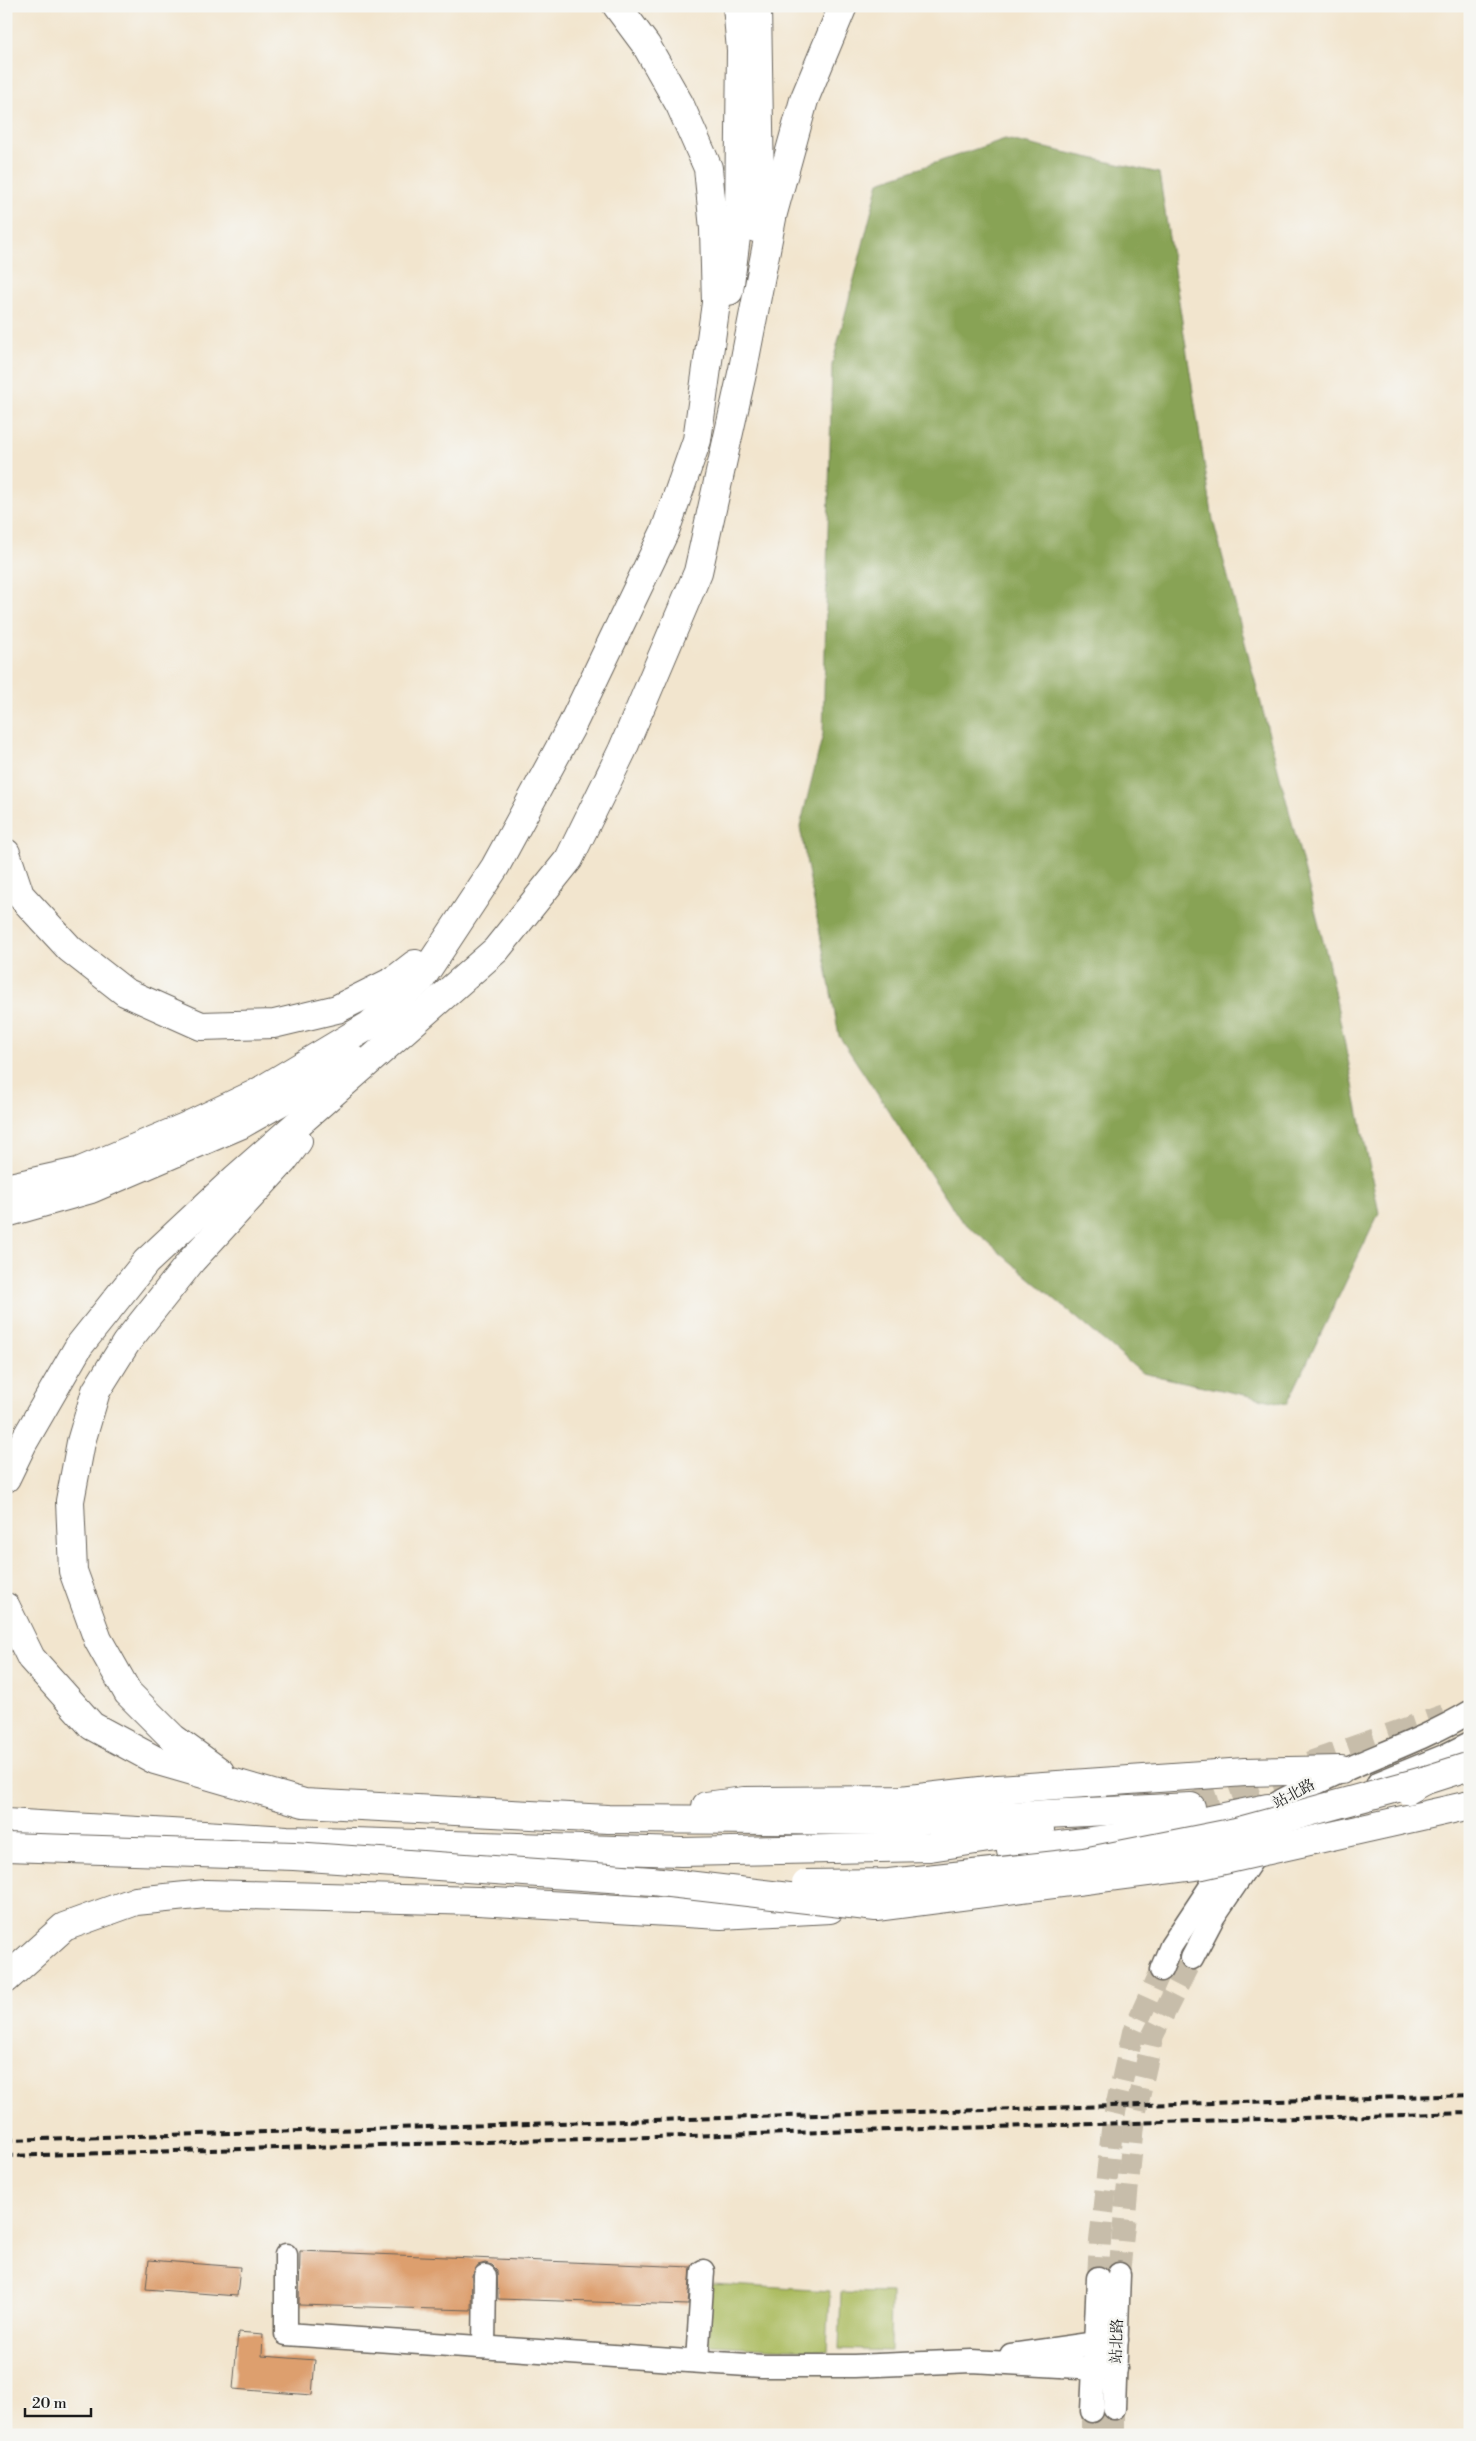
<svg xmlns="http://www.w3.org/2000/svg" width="1476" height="2441" viewBox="0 0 1476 2441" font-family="'Libre Bodoni','Noto Serif SC',serif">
	<rect width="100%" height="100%" fill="#f6f6f2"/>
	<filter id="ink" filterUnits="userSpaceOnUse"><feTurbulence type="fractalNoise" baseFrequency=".02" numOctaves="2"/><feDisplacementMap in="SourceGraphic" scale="10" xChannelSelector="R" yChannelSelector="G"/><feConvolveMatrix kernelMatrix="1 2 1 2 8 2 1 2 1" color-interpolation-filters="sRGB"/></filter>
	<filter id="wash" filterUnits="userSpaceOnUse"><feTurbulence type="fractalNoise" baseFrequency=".0096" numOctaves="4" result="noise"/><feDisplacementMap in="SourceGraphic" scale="20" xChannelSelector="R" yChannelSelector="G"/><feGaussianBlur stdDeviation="1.12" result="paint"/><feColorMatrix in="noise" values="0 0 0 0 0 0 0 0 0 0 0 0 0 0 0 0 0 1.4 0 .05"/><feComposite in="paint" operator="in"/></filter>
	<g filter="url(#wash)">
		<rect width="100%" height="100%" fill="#f2e5ce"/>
		<!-- green -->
		<g fill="#abbb5e" stroke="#646c3d">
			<path d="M712,2284L830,2291L827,2351L708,2345Z"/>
			<path d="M841,2292L891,2293L890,2351L839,2349Z"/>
		</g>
		<!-- forest -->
		<path fill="#88a355" stroke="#526038" d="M1005,139L1159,173L1213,520L1327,956L1379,1213L1287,1404L1142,1373L960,1219L839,1036L800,827L823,734L832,365L879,182Z"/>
		<g id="blocks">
			<!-- building -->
			<g fill="#dd9f6e">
				<path d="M300,2251L691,2267L688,2305L498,2299L497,2270L492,2265L485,2263L478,2265L472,2275L471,2310L299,2305Z"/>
				<path d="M149,2260L240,2267L237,2296L146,2289Z"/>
				<path d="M238,2332L263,2334L262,2356L315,2360L312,2395L233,2389Z"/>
			</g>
		</g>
	</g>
	<g filter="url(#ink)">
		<use href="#blocks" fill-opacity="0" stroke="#67625a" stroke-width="1"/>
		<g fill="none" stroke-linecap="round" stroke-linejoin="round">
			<!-- minor-tunnel -->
			<g stroke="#c7bdaa" stroke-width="22" stroke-dasharray="22 11" stroke-linecap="butt">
				<path d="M1119,2274L1135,2115L1153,2035L1192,1958"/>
				<path d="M1098,2278L1100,2241L1113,2121L1133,2032L1161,1970"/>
				<path d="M1092,2435V2411"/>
				<path d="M1114,2435V2408"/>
			</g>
			<!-- highway-tunnel -->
			<path stroke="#c7bdaa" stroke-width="28" stroke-dasharray="28 14" stroke-linecap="butt" d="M1191,1807L1445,1718"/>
			<defs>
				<g id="minor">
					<path d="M1378,1783L1444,1756L1470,1743"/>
					<path d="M1257,1822C1272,1803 1286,1798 1307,1788C1360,1760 1419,1743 1470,1712"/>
					<path d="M1192,1958L1214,1916L1263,1844"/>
					<path d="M1161,1970L1171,1946L1234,1851"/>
					<path d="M286,2255V2334L762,2366H854L972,2361L1116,2369"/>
					<path d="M484,2347L485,2276"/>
					<path d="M1011,2355L1117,2340"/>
					<path d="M697,2361L703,2271"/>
					<path d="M1114,2408L1119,2274"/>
					<path d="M1092,2411L1098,2278"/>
				</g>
				<g id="highway">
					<path d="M756,228L760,186L757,6"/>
					<path d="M729,291L739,214L741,50L737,6"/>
					<path d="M6,853L20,895L70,949L125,992L201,1026L274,1024L337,1009L393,981L415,964"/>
					<path d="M6,1188L78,1172L185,1127L255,1094L370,1025L421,979L495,867L571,727L665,531L697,440L716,303L714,229L708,168L680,105L646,45L617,6"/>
					<path d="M6,1213L91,1189L240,1125L354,1060"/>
					<path d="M6,1478L23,1443L79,1346L146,1262L236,1178L496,950L569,859L622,751L698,572L743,369L773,213L804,100L843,6"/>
					<path d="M6,1607L31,1658L92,1726L155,1760L304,1803L608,1819L901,1821L1191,1807"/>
					<path d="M220,1772L173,1738L128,1693L98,1640L73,1571L70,1501L81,1442L96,1391L126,1343L192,1260L283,1161L298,1141"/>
					<path d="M706,1806L744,1801L901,1800L998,1789L1245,1772L1341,1770"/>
					<path d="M6,1823L287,1840L681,1852L930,1847L1040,1830"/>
					<path d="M1011,1851L1133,1836L1268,1808"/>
					<path d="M6,1979L64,1927L136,1901L206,1894L478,1901L721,1915L830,1909"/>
				</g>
			</defs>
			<!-- minor casing -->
			<use href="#minor" stroke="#67625a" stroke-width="25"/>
			<!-- highway casing -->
			<use href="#highway" stroke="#67625a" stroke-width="30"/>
			<!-- minor -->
			<use href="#minor" stroke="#fff" stroke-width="22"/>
			<!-- highway -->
			<use href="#highway" stroke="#fff" stroke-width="28"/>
			<!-- rail -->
			<g stroke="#1c1c1c" stroke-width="4" stroke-dasharray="8 4" stroke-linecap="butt">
				<path d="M6,2140L1470,2095"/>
				<path d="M6,2156L1470,2113"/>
			</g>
			<defs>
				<g id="highway-bridge">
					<path d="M1407,1790L1423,1781L1470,1766"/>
					<path d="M6,1847L294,1856L652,1881L876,1907L1202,1865L1470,1805"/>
					<path d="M806,1884L889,1883L1084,1862L1236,1832L1423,1781"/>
				</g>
			</defs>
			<!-- highway-bridge casing -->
			<use href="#highway-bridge" stroke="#67625a" stroke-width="30" stroke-linecap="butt"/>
			<!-- highway-bridge -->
			<use href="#highway-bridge" stroke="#fff" stroke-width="28"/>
		</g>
	</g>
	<g text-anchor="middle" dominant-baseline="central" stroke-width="5" stroke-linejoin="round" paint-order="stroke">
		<!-- street labels -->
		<g font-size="15" fill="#1c1c1c" stroke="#f6f6f2">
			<text transform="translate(1294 1794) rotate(-28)">站北路</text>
			<text transform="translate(1117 2341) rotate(-88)">站北路</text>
		</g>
	</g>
	<!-- margin -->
	<rect width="1476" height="2441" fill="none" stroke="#f6f6f2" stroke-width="25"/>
	<!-- scale -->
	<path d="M25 2408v8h66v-8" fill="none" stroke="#1c1c1c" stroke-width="2.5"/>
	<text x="32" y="2408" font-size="15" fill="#1c1c1c" stroke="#f6f6f2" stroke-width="4" paint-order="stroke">20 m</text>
</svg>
